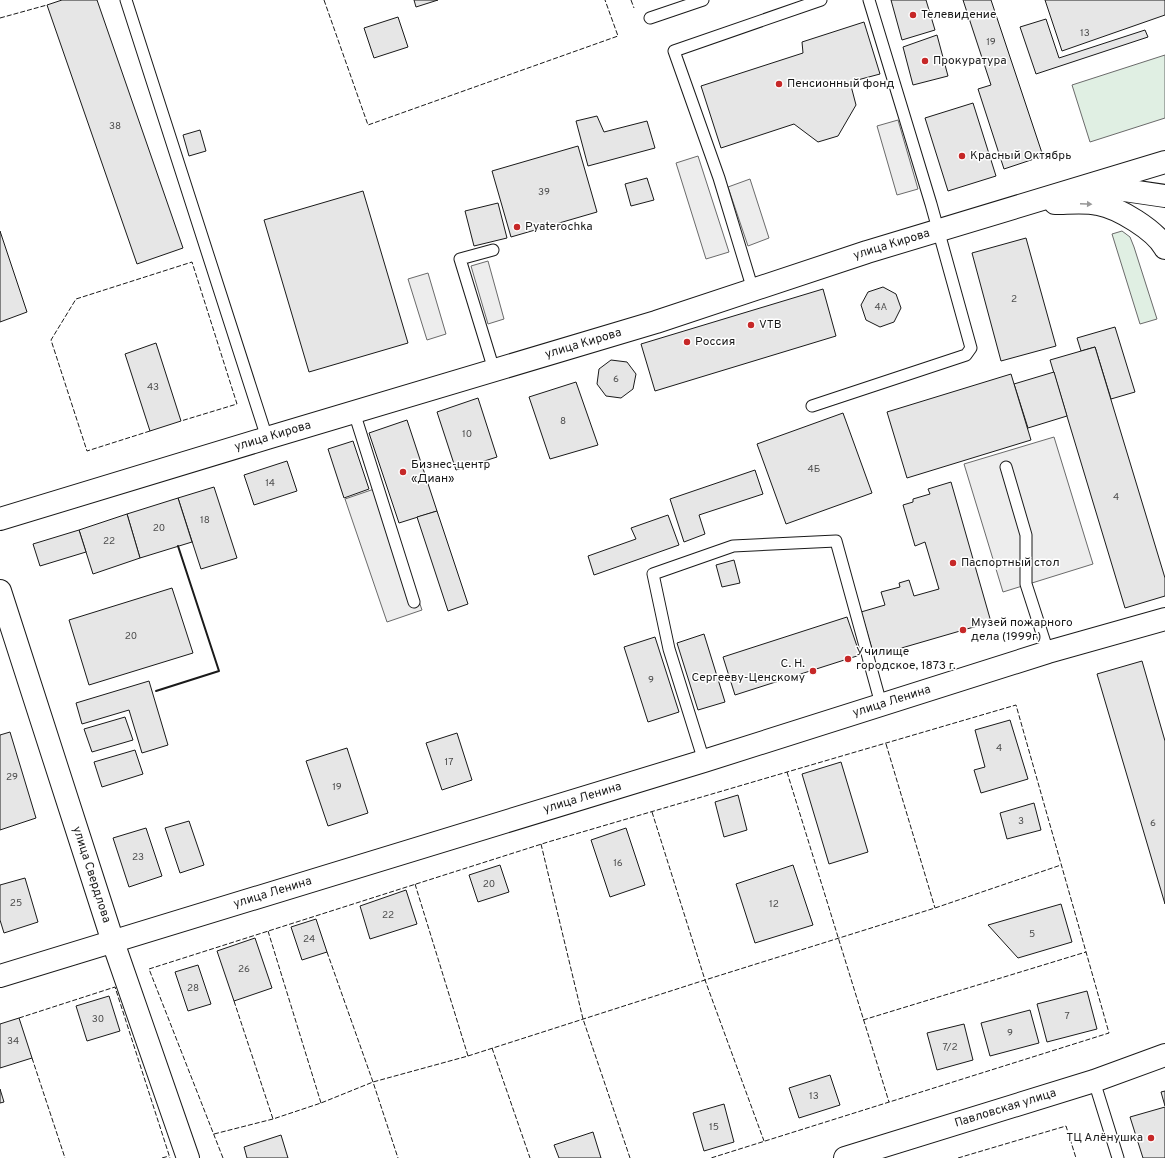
<svg xmlns="http://www.w3.org/2000/svg" width="1165" height="1158" viewBox="0 0 1165 1158" font-family="Overpass,sans-serif">
	<rect width="100%" height="100%" fill="#fff"/>
	<!-- green -->
	<g fill="#e0efe3" stroke="#6a6a6a">
		<path d="M1165,55V118L1090,142L1072,85Z"/>
		<path d="M1122,231L1130,237L1134,247L1157,319L1140,324L1112,234Z"/>
	</g>
	<!-- parking -->
	<g fill="#ededed" stroke="#6a6a6a">
		<path d="M898,120L918,189L897,195L877,126Z"/>
		<path d="M698,156L729,252L706,259L676,163Z"/>
		<path d="M750,179L769,238L748,246L728,187Z"/>
		<path d="M488,261L504,319L488,324L471,266Z"/>
		<path d="M428,273L446,334L427,340L408,279Z"/>
		<path d="M1054,437L1093,564L1003,592L964,464Z"/>
		<path d="M380,487L422,610L387,622L345,499Z"/>
	</g>
	<!-- building -->
	<g fill="#e6e6e6" stroke="#1a1a1a">
		<path d="M62,0H97L183,248L137,264L47,5Z"/>
		<path d="M414,0H438L416,7Z"/>
		<path d="M891,0H926L935,30L902,40Z"/>
		<path d="M963,0H991L1043,156L1004,169L978,89L991,85Z"/>
		<path d="M1045,0H1165V15L1062,51Z"/>
		<path d="M398,17L408,47L374,58L364,28Z"/>
		<path d="M1046,19L1059,58L1145,30L1148,37L1036,74L1020,27Z"/>
		<path d="M864,22L880,74L850,82L856,105L838,136L818,142L794,124L721,148L701,86L803,53L802,42Z"/>
		<path d="M937,35L948,76L913,85L903,47Z"/>
		<path d="M973,103L996,176L948,191L925,118Z"/>
		<path d="M597,116L604,132L647,121L655,148L588,166L576,121Z"/>
		<path d="M200,130L206,151L189,156L183,135Z"/>
		<path d="M578,146L597,212L511,237L492,171Z"/>
		<path d="M647,178L654,200L631,206L625,184Z"/>
		<path d="M363,191L408,343L309,372L264,220Z"/>
		<path d="M498,203L507,238L474,246L465,211Z"/>
		<path d="M0,231L27,312L0,322Z"/>
		<path d="M1026,238L1056,346L1001,361L972,253Z"/>
		<path d="M883,287L896,294L901,308L894,322L880,327L866,320L861,305L868,292Z"/>
		<path d="M823,289L836,336L655,391L641,344Z"/>
		<path d="M1115,327L1135,392L1111,399L1095,347L1081,351L1077,338Z"/>
		<path d="M156,343L181,421L150,431L125,354Z"/>
		<path d="M1095,347L1165,578V596L1125,608L1050,360Z"/>
		<path d="M611,360L627,362L636,374L633,389L621,398L606,396L597,384L599,369Z"/>
		<path d="M1054,372L1067,416L1028,428L1014,384Z"/>
		<path d="M1011,374L1031,440L907,478L887,412Z"/>
		<path d="M576,382L598,445L550,459L529,397Z"/>
		<path d="M478,398L497,457L456,470L437,412Z"/>
		<path d="M843,413L872,493L786,524L757,444Z"/>
		<path d="M407,420L437,511L399,523L369,433Z"/>
		<path d="M353,441L369,489L344,498L328,449Z"/>
		<path d="M287,461L297,491L254,505L244,475Z"/>
		<path d="M755,470L763,494L699,515L705,534L684,542L670,499Z"/>
		<path d="M951,482L991,622L874,656L861,612L885,605L881,592L900,587L899,583L909,580L914,596L939,589L925,542L915,546L903,505L913,502V499L930,494L928,489Z"/>
		<path d="M214,487L237,558L201,569L178,498Z"/>
		<path d="M178,498L192,542L140,558L127,514Z"/>
		<path d="M437,511L468,604L448,611L417,517Z"/>
		<path d="M127,514L140,558L93,574L79,530Z"/>
		<path d="M668,515L679,545L594,575L588,556L636,539L631,528Z"/>
		<path d="M79,530L86,552L40,566L33,544Z"/>
		<path d="M734,560L740,583L722,587L716,565Z"/>
		<path d="M172,588L193,653L89,685L69,620Z"/>
		<path d="M847,617L860,655L735,695L723,657Z"/>
		<path d="M704,634L725,702L698,710L677,643Z"/>
		<path d="M655,637L679,712L648,722L624,647Z"/>
		<path d="M1142,661L1165,741V904L1097,674Z"/>
		<path d="M149,681L168,745L142,753L129,710L82,724L76,703Z"/>
		<path d="M125,717L133,740L92,752L84,729Z"/>
		<path d="M1010,720L1028,779L981,793L974,770L985,767L975,730Z"/>
		<path d="M10,732L36,818L0,830V735Z"/>
		<path d="M457,733L472,780L442,790L426,743Z"/>
		<path d="M347,748L368,813L328,826L306,761Z"/>
		<path d="M135,750L143,774L102,787L94,762Z"/>
		<path d="M841,762L868,852L829,864L802,774Z"/>
		<path d="M738,795L747,830L724,837L715,802Z"/>
		<path d="M1034,803L1041,830L1007,839L1000,813Z"/>
		<path d="M189,821L204,865L180,873L165,828Z"/>
		<path d="M146,828L162,876L129,887L113,838Z"/>
		<path d="M626,828L645,885L610,897L591,840Z"/>
		<path d="M500,865L509,892L478,902L469,875Z"/>
		<path d="M793,865L813,925L755,943L736,884Z"/>
		<path d="M25,878L38,922L4,933L0,920V885Z"/>
		<path d="M406,890L417,924L370,939L360,906Z"/>
		<path d="M1061,904L1072,942L1018,958L988,925Z"/>
		<path d="M316,919L327,952L302,960L291,927Z"/>
		<path d="M255,938L272,988L234,1001L217,951Z"/>
		<path d="M198,965L211,1004L188,1011L175,972Z"/>
		<path d="M1087,991L1097,1029L1047,1042L1037,1004Z"/>
		<path d="M109,996L120,1031L87,1041L76,1006Z"/>
		<path d="M1030,1010L1039,1043L990,1056L981,1023Z"/>
		<path d="M19,1018L32,1058L0,1068V1024Z"/>
		<path d="M964,1024L973,1060L937,1070L927,1033Z"/>
		<path d="M830,1075L840,1105L799,1118L789,1088Z"/>
		<path d="M0,1089L4,1102L0,1103Z"/>
		<path d="M1165,1091V1106L1161,1092Z"/>
		<path d="M724,1104L734,1142L704,1151L693,1113Z"/>
		<path d="M1165,1107V1158H1143L1130,1117Z"/>
		<path d="M593,1132L601,1158H559L554,1145Z"/>
		<path d="M281,1135L288,1158H247L244,1147Z"/>
	</g>
	<g fill="none" stroke-linecap="round" stroke-linejoin="round">
		<defs>
			<g id="service">
				<path d="M126,0L267,438"/>
				<path d="M650,18L703,0"/>
				<path d="M493,250L460,259L494,370"/>
				<path d="M753,290L719,178L674,51L821,0"/>
				<path d="M812,406L966,355L971,348L931,204L869,0"/>
				<path d="M354,412L414,602"/>
				<path d="M1006,467L1026,535V584L1048,652"/>
				<path d="M704,761L669,649L653,574L733,546L836,541L881,704"/>
				<path d="M1094,1081L1118,1158"/>
			</g>
			<g id="minor">
				<path id="s1" d="M0,591L113,942L188,1158"/>
				<path id="s2" d="M0,976L704,761L1048,652L1165,619"/>
				<path id="s3" d="M845,1158L1094,1081L1165,1055"/>
			</g>
			<g id="tertiary">
				<path d="M1097,186L1165,196"/>
				<path d="M1055,203C1068,203 1086,201 1098,204C1119,208 1155,230 1165,248"/>
				<path id="s4" d="M0,519L267,438L656,322L867,252L1165,162"/>
			</g>
		</defs>
		<!-- service casing -->
		<use href="#service" stroke="#1a1a1a" stroke-width="13"/>
		<!-- minor casing -->
		<use href="#minor" stroke="#1a1a1a" stroke-width="24"/>
		<!-- tertiary casing -->
		<use href="#tertiary" stroke="#1a1a1a" stroke-width="24"/>
		<!-- service -->
		<use href="#service" stroke="#fff" stroke-width="11"/>
		<!-- minor -->
		<use href="#minor" stroke="#fff" stroke-width="22"/>
		<!-- tertiary -->
		<use href="#tertiary" stroke="#fff" stroke-width="22"/>
		<!-- fence -->
		<g stroke="#1a1a1a" stroke-width="1" stroke-dasharray="5 2" stroke-linecap="butt">
			<path d="M324,0L368,125L618,36L605,0"/>
			<path d="M631,0L634,8"/>
			<path d="M0,18L47,5"/>
			<path d="M150,431L87,451L51,340L76,299L192,262L237,404L181,421"/>
			<path d="M886,744L935,908"/>
			<path d="M787,772L889,1102"/>
			<path d="M652,812L705,980L764,1141"/>
			<path d="M541,844L583,1019L630,1158"/>
			<path d="M415,884L468,1056"/>
			<path d="M268,931L321,1103"/>
			<path d="M327,952L373,1082L398,1158"/>
			<path d="M234,1001L273,1119"/>
			<path d="M19,1018L115,987L170,1158"/>
			<path d="M863,1020L1086,952"/>
			<path d="M492,1048L530,1158"/>
			<path d="M32,1058L65,1158"/>
			<path d="M214,1134L273,1119L321,1103L373,1082L468,1056L705,980L935,908L1061,865"/>
			<path d="M162,1158L169,1156"/>
			<path d="M223,1158L149,969L548,842L1016,705L1109,1033L711,1158"/>
			<path d="M958,1158L1066,1126L1076,1158"/>
		</g>
		<!-- wall -->
		<path stroke="#1a1a1a" stroke-width="2" d="M156,691L219,671L178,546"/>
	</g>
	<!-- one-way arrows -->
	<defs><path id="oneway-solid" d="M-6-.8H1V-3.2L6.5 0L1 3.2V.8H-6Z"/></defs>
	<use fill="#989898" href="#oneway-solid" transform="translate(1086 204) rotate(2)"/>
	<!-- markers -->
	<g fill="#c62828" stroke="#fff" stroke-width="1.5">
		<circle cx="913" cy="15" r="4"/>
		<circle cx="925" cy="61" r="4"/>
		<circle cx="779" cy="84" r="4"/>
		<circle cx="962" cy="156" r="4"/>
		<circle cx="517" cy="227" r="4"/>
		<circle cx="751" cy="325" r="4"/>
		<circle cx="687" cy="342" r="4"/>
		<circle cx="403" cy="472" r="4"/>
		<circle cx="953" cy="563" r="4"/>
		<circle cx="963" cy="630" r="4"/>
		<circle cx="848" cy="659" r="4"/>
		<circle cx="813" cy="671" r="4"/>
		<circle cx="1151" cy="1138" r="4"/>
	</g>
	<g text-anchor="middle" dominant-baseline="central" stroke-width="3" stroke-linejoin="round" paint-order="stroke">
		<!-- number labels -->
		<g font-size="10" fill="#4d4d4d">
			<text x="1085" y="33">13</text>
			<text x="991" y="42">19</text>
			<text x="115" y="126">38</text>
			<text x="544" y="192">39</text>
			<text x="1014" y="299">2</text>
			<text x="881" y="307">4А</text>
			<text x="616" y="379">6</text>
			<text x="153" y="387">43</text>
			<text x="563" y="421">8</text>
			<text x="467" y="434">10</text>
			<text x="814" y="469">4Б</text>
			<text x="270" y="483">14</text>
			<text x="1116" y="497">4</text>
			<text x="205" y="520">18</text>
			<text x="159" y="528">20</text>
			<text x="109" y="541">22</text>
			<text x="131" y="636">20</text>
			<text x="651" y="680">9</text>
			<text x="999" y="748">4</text>
			<text x="449" y="762">17</text>
			<text x="12" y="777">29</text>
			<text x="337" y="787">19</text>
			<text x="1021" y="821">3</text>
			<text x="1153" y="823">6</text>
			<text x="138" y="857">23</text>
			<text x="618" y="863">16</text>
			<text x="489" y="884">20</text>
			<text x="16" y="903">25</text>
			<text x="774" y="904">12</text>
			<text x="388" y="915">22</text>
			<text x="1032" y="934">5</text>
			<text x="309" y="939">24</text>
			<text x="244" y="969">26</text>
			<text x="193" y="988">28</text>
			<text x="1067" y="1016">7</text>
			<text x="98" y="1019">30</text>
			<text x="1010" y="1033">9</text>
			<text x="13" y="1041">34</text>
			<text x="950" y="1047">7/2</text>
			<text x="814" y="1096">13</text>
			<text x="714" y="1127">15</text>
		</g>
		<!-- poi labels -->
		<g font-size="12" fill="#1a1a1a" stroke="#fff" text-anchor="start">
			<text x="921" y="15">Телевидение</text>
			<text x="933" y="61">Прокуратура</text>
			<text x="787" y="84">Пенсионный фонд</text>
			<text x="970" y="156">Красный Октябрь</text>
			<text x="525" y="227">Pyaterochka</text>
			<text x="759" y="325">VTB</text>
			<text x="695" y="342">Россия</text>
			<text x="411" y="465">Бизнес-центр<tspan x="411" dy="14">«Диан»</tspan></text>
			<text x="961" y="563">Паспортный стол</text>
			<text x="971" y="623">Музей пожарного<tspan x="971" dy="14">дела (1999г)</tspan></text>
			<text x="856" y="652">Училище<tspan x="856" dy="14">городское, 1873 г.</tspan></text>
			<text x="805" y="664" text-anchor="end">С. Н.<tspan x="805" dy="14">Сергееву-Ценскому</tspan></text>
			<text x="1143" y="1138" text-anchor="end">ТЦ Алёнушка</text>
		</g>
		<!-- street labels -->
		<g font-size="12" fill="#1a1a1a" stroke="#fff">
			<text stroke="none"><textPath href="#s4" startOffset="933">улица Кирова</textPath></text>
			<text stroke="none"><textPath href="#s4" startOffset="609">улица Кирова</textPath></text>
			<text stroke="none"><textPath href="#s4" startOffset="285">улица Кирова</textPath></text>
			<text stroke="none"><textPath href="#s2" startOffset="933">улица Ленина</textPath></text>
			<text stroke="none"><textPath href="#s2" startOffset="609">улица Ленина</textPath></text>
			<text stroke="none"><textPath href="#s1" startOffset="298">улица Свердлова</textPath></text>
			<text stroke="none"><textPath href="#s2" startOffset="285">улица Ленина</textPath></text>
			<text stroke="none"><textPath href="#s3" startOffset="168">Павловская улица</textPath></text>
		</g>
	</g>
</svg>
